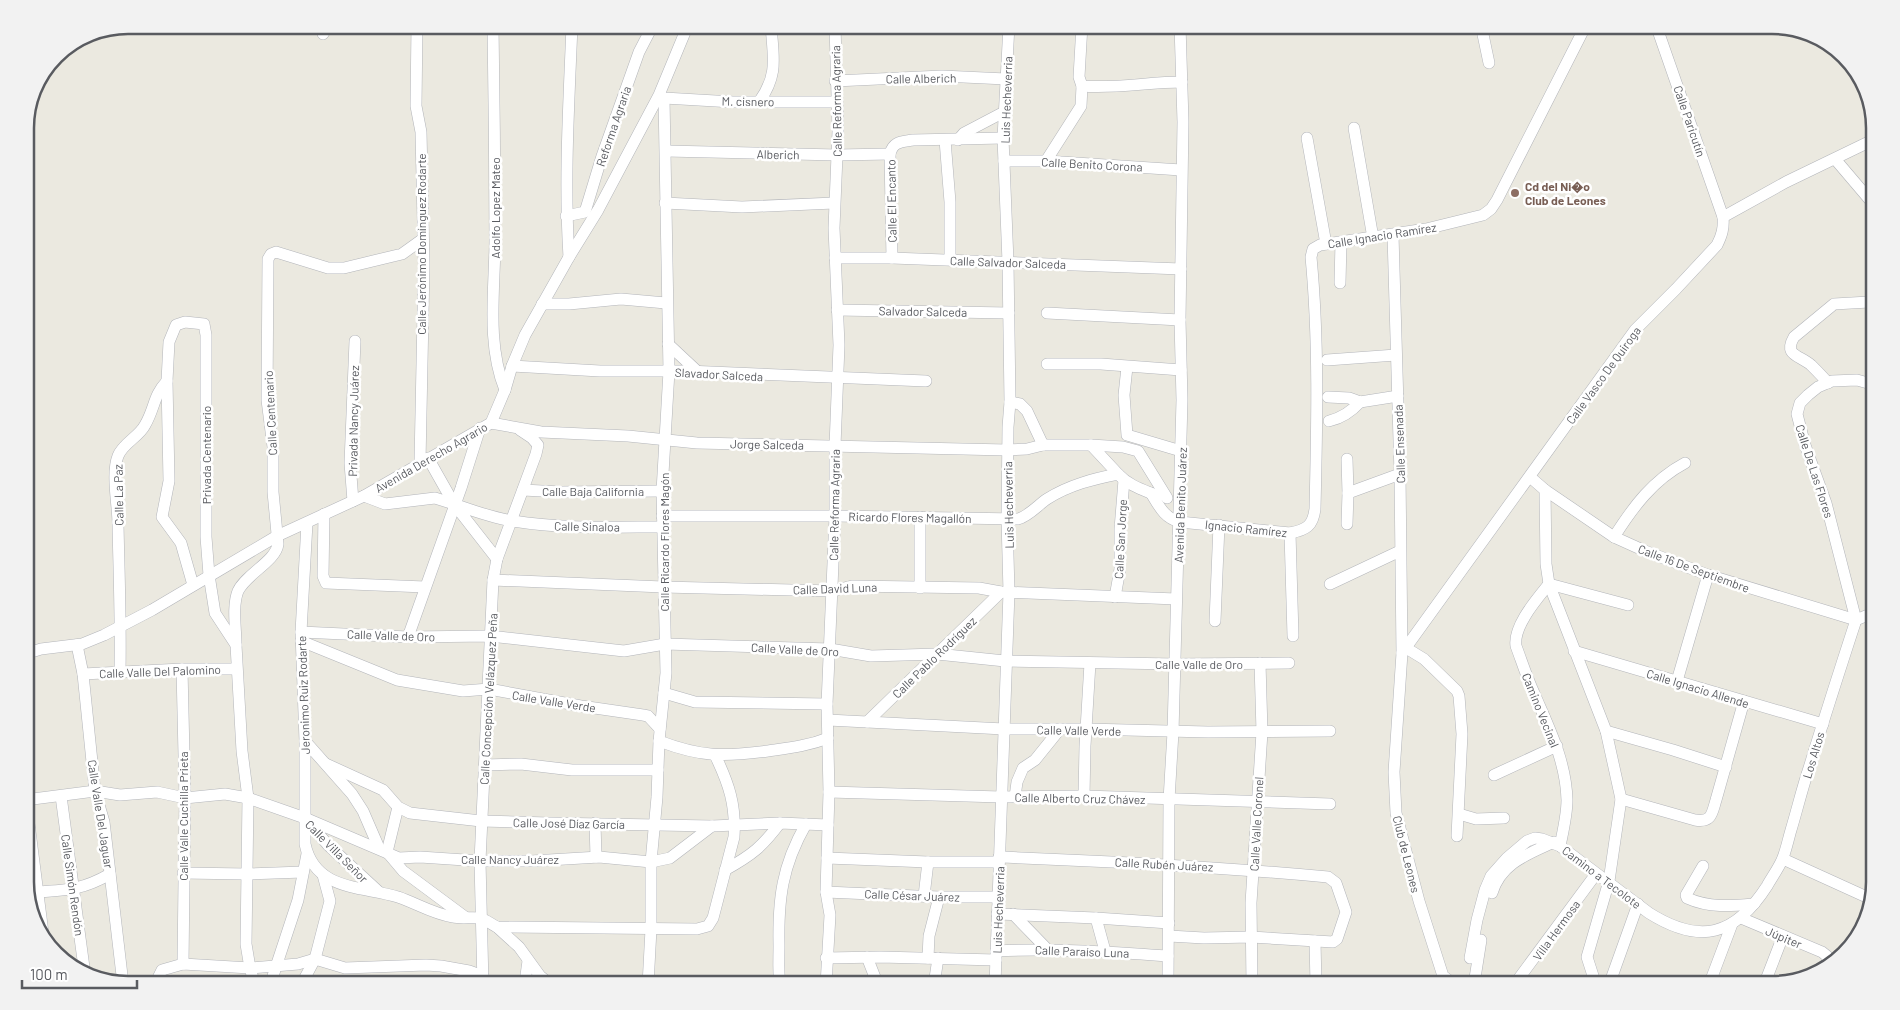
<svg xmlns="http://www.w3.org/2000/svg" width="1900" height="1010" viewBox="0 0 1900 1010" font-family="Barlow,sans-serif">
	<rect width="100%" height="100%" fill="#ebe9e0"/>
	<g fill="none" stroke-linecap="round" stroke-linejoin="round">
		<defs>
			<g id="minor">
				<path d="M417,25L416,106L421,132L424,265L420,462"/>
				<path d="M493,25C494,96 495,168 495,239C495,289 486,343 505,390"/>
				<path d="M1481,25L1489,63"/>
				<path d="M323,34L329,25"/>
				<path d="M835,81L942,76L1006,79"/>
				<path d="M1082,86C1115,89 1149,82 1182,82"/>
				<path d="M660,95L664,98L733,102H837"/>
				<path d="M759,102C779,74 773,57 771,25"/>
				<path d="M1354,128L1373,238"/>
				<path d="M1307,138L1326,244"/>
				<path d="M945,140L950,202V259"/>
				<path d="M958,140L964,133L1004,112"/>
				<path d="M666,151L837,155L890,154"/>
				<path d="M1835,159L1875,206"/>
				<path d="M1004,161H1046L1181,170"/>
				<path d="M1046,161L1081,106L1082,86L1079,77L1082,25"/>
				<path d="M665,203L742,207L834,203"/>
				<path d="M566,216L585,212L602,156L639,52L653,25"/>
				<path d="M1723,217L1786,182L1875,139"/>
				<path d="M1393,235L1400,474L1402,653L1394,772L1396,813L1419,901L1443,976L1455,985"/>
				<path d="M569,257C564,179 569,102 572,25"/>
				<path d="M835,258H892L1181,269"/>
				<path d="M892,258L890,154C893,141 902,142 913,140L1003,138"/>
				<path d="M1340,283L1341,242"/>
				<path d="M542,304H569L621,299L666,303"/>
				<path d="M837,310L1009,313"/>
				<path d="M1047,313L1180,320"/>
				<path d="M668,344L698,372"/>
				<path d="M1327,360L1396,355"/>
				<path d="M1047,364H1101L1181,370"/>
				<path d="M512,366L600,371H687L926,381"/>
				<path d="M1127,367L1124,395L1127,435L1181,451"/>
				<path d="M1828,383C1823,377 1817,371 1811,365C1800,355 1783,356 1794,337L1834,304L1869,302L1875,299"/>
				<path d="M1328,397L1349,398L1360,402L1398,396"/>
				<path d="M1010,402L1020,404L1027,411L1043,445"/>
				<path d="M1329,421C1342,418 1351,412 1360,402"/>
				<path d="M491,423L541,432L628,436L697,443L1007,450L1027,449L1043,445H1091L1123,447L1138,451L1167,498"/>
				<path d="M1091,445L1118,474"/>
				<path d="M428,458L454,504"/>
				<path d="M1347,459L1348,493L1347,524"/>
				<path d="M1530,477L1545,490L1546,564L1549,584L1606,731L1621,799L1609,881L1587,957L1596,985"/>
				<path d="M523,490L561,492L662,491"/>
				<path d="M1545,490L1614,537L1645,551L1708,575L1856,620"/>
				<path d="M1151,493C1159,506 1164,518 1180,522L1290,533C1306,530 1313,526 1315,509C1317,425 1319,341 1311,257L1313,249L1320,245L1426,229L1483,215L1491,209L1497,200L1586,25"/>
				<path d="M1348,493L1400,474"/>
				<path d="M364,496L385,504L435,498L454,504"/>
				<path d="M353,501L350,463L355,341"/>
				<path d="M324,514L323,576L326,583L425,587"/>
				<path d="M662,516H835L1018,519C1029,516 1038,505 1047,499C1069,485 1093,479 1118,474C1129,486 1144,490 1158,496"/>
				<path d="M307,523L301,632L305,741V844C315,891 362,886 398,897C416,903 433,914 453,917C461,919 471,917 479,918C485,919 491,924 497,927L697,929L708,926L713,918L734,837C736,805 729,784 715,755"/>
				<path d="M1290,533L1293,636"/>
				<path d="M1614,537C1633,507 1653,480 1685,463"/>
				<path d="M497,559L454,504C474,511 493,518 513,521C562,529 613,527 663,527"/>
				<path d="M493,580L663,587L832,591L852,586L979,588L1001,592L1176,599"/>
				<path d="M1330,584L1400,551"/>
				<path d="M193,585L181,543L162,517L169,481L167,381L169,342L176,325L185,322L204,324L206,335V537L209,575L215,613L236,645L242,751L248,798L246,944L250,968L255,985"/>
				<path d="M920,588V517"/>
				<path d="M1115,597L1120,569V529L1124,480"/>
				<path d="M1856,620L1826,503L1805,445L1797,414L1800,403L1808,395L1818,387L1832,381L1857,380L1875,385"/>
				<path d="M1215,621L1219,525"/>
				<path d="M301,632L408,637L490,636L624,651L665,644L830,649L871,656L937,654L1005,661L1175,664L1289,663"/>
				<path d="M408,637L461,488L480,428"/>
				<path d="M301,641L397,680L463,691L489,689L581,706L643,715L648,716L660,729"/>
				<path d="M77,645L83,674L95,791L104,822L123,984"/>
				<path d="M236,645C236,629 232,606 238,591C246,574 276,561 278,544L273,492V447L267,400L268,259L271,254L276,252L328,268H344L402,254L423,239"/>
				<path d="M1406,648L1424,659L1457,691L1459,696L1462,734L1457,836"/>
				<path d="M1574,651L1823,724"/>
				<path d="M1402,653L1635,330L1676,289L1717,245C1722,235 1724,228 1723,217L1656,25"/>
				<path d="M25,654L41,649L82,644L104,635L152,610L277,536L364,496L491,423L505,390L512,366L525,335L569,257L598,210L659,95L688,25"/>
				<path d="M182,669L185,798L183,964"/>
				<path d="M120,672C121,623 119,573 118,524C118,505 111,474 118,456C123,443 139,437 145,425C155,408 153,396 167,381"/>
				<path d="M83,674L182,669H236"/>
				<path d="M1677,681L1708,575"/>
				<path d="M664,693L695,702L827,704"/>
				<path d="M828,720L1004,729H1086L1208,732L1330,731"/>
				<path d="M867,722L1001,592"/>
				<path d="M1606,731L1673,750L1726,767"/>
				<path d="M305,741L352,794L363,811L379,848"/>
				<path d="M659,741C701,757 724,757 768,751C789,748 808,746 828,738"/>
				<path d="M326,764L383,790L398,807L410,813L481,821L548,823L712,826L780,823L828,825"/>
				<path d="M485,765L521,764L572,770H658"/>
				<path d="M1494,775L1557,746"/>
				<path d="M829,792L1001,797L1084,796L1330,804"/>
				<path d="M61,796L85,975"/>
				<path d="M1084,796L1085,746L1090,663"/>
				<path d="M1015,797L1017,782L1023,768L1035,760L1060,729"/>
				<path d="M1621,799L1695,820C1712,823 1712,813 1716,800L1744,701"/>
				<path d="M25,800L95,791L120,795L157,792L185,798L225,794L248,798L305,818L328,845L379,892"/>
				<path d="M26,800L44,941"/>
				<path d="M398,807L387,852L403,871L465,917"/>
				<path d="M1459,814L1476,819L1504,818"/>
				<path d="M305,818L399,858L420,857L480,861H532L599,857L651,862L670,858L712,826"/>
				<path d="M595,823L596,857"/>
				<path d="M1560,846C1563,831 1567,815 1567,800C1566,761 1549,728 1534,693C1527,678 1522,662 1516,646C1513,626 1537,599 1549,584L1628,605"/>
				<path d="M999,857C1109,861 1219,867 1328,877L1336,883L1346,912L1337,939L1333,942L1251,937L1204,938L1169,936"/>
				<path d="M827,858L928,862H999"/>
				<path d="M1783,859L1871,899"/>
				<path d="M1703,866L1686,895L1687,898C1709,908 1731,906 1754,904"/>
				<path d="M725,870C752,855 762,847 780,823"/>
				<path d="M183,873L247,874L303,872"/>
				<path d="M39,892C69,890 84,889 110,874"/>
				<path d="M826,892L939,897H998"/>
				<path d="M1492,893C1501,863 1528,854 1554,842"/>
				<path d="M924,896L928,862"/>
				<path d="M29,900L35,880"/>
				<path d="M997,914L1096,918L1169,923"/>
				<path d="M1013,914L1047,949"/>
				<path d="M1096,918L1105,951"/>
				<path d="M1741,918L1822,952L1827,956V962L1824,971"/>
				<path d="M497,927L519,947L540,976L551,985"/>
				<path d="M1315,941L1316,985"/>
				<path d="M996,951C1054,948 1111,952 1168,956"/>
				<path d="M867,957L878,985"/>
				<path d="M826,958L880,957L996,960"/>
				<path d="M928,958L929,936L939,897"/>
				<path d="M1470,958L1477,920L1485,890L1491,876L1507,858L1527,841L1535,838L1542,839L1560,846L1649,913C1700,945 1735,936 1767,886C1772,877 1778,869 1782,860C1786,851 1788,840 1791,830C1797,810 1802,789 1809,768C1824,719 1840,669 1856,620L1875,612"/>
				<path d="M158,985L157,980L162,970L183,964L250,968L298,964L315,959L345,968L426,965L441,966L469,971L483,976"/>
				<path d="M270,985L298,900L307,854"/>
				<path d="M301,985L315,959L330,901L323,875"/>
				<path d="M483,985L480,861L493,580L497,559L536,454L538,445L532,438L520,430"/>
				<path d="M526,985V975L528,961"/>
				<path d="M648,985L651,929V862L657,797L659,741L666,673L662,491L669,371L664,98"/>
				<path d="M780,985C778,972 779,959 779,946C778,899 782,866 806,824"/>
				<path d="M826,985L830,915L826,892L829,792L827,704L835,516V446L839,345L834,228L838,131L835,25"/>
				<path d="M934,985L938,958"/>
				<path d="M995,985L1009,592L1007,519L1008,427L1010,402L1008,262L1003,138L1009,25"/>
				<path d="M1168,985L1169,800L1173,732L1182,400L1180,320L1183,122L1180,25"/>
				<path d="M1252,985L1251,903L1262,732L1260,663"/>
				<path d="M1472,985L1475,978L1481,940"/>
				<path d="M1514,985L1596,874"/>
				<path d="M1609,985L1638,904"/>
				<path d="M1709,985L1732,924"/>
				<path d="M1764,985L1783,936"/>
			</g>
		</defs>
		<!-- minor casing -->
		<use href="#minor" stroke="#b3b5ba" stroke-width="12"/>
		<!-- minor -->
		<use href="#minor" stroke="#fff" stroke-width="11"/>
	</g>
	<!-- markers -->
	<circle fill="#8d6e63" stroke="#fff" stroke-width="2" cx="1515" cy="193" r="5"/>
	<g text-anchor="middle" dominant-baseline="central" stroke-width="5" stroke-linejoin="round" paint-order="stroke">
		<!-- street labels -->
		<g font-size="12" fill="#595b60" stroke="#fff">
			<text transform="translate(921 78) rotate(-1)">Calle Alberich</text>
			<text transform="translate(1006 100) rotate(-88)">Luis Hecheverria</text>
			<text transform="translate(748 101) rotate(1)">M. cisnero</text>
			<text transform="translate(836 101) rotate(-91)">Calle Reforma Agraria</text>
			<text transform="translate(1690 121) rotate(71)">Calle Paricutín</text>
			<text transform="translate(613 126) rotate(-71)">Reforma Agraria</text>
			<text transform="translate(778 154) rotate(1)">Alberich</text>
			<text transform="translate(1092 164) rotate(3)">Calle Benito Corona</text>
			<text transform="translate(891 201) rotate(-91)">Calle El Encanto</text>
			<text transform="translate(495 208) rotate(-90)">Adolfo Lopez Mateo</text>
			<text transform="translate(1382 235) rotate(-9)">Calle Ignacio Ramírez</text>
			<text transform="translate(421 244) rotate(-90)">Calle Jerónimo Domínguez Rodarte</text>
			<text transform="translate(1008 262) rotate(2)">Calle Salvador Salceda</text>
			<text transform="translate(923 311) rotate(1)">Salvador Salceda</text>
			<text transform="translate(719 374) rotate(3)">Slavador Salceda</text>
			<text transform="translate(1603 375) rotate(-54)">Calle Vasco De Quiroga</text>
			<text transform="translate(270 413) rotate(-93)">Calle Centenario</text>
			<text transform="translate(353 421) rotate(-89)">Privada Nancy Juárez</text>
			<text transform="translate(767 444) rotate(1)">Jorge Salceda</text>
			<text transform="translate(1399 444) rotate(-92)">Calle Ensenada</text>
			<text transform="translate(206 455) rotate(-90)">Privada Centenario</text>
			<text transform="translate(431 457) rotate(-30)">Avenida Derecho Agrario</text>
			<text transform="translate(1815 471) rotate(72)">Calle De Las Flores</text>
			<text x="593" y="491">Calle Baja California</text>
			<text transform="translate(118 495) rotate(-91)">Calle La Paz</text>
			<text transform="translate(834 505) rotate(-89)">Calle Reforma Agraria</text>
			<text transform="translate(1008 505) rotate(-91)">Luis Hecheverria</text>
			<text transform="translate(1180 505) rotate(-88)">Avenida Benito Juárez</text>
			<text transform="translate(910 517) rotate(1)">Ricardo Flores Magallón</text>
			<text transform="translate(587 526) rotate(1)">Calle Sinaloa</text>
			<text transform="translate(1246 528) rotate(6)">Ignacio Ramírez</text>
			<text transform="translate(1120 539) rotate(-87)">Calle San Jorge</text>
			<text transform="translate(664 542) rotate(-90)">Calle Ricardo Flores Magón</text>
			<text transform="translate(1694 568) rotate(20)">Calle 16 De Septiembre</text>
			<text transform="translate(835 588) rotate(-2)">Calle David Luna</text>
			<text transform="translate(391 635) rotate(2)">Calle Valle de Oro</text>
			<text transform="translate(795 649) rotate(3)">Calle Valle de Oro</text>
			<text transform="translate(934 657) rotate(-44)">Calle Pablo Rodríguez</text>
			<text x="1199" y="664">Calle Valle de Oro</text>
			<text transform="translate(160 671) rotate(-2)">Calle Valle Del Palomino</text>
			<text transform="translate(1698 688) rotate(17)">Calle Ignacio Allende</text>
			<text transform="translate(303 695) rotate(-92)">Jeronimo Ruiz Rodarte</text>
			<text transform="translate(488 699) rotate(-87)">Calle Concepción Velázquez Peña</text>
			<text transform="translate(554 701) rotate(9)">Calle Valle Verde</text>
			<text transform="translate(1541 710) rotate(68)">Camino Vecinal</text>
			<text transform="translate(1079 730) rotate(1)">Calle Valle Verde</text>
			<text transform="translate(1813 755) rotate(-73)">Los Altos</text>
			<text transform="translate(1080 798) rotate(1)">Calle Alberto Cruz Chávez</text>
			<text transform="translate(101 814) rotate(81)">Calle Valle Del Jaguar</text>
			<text transform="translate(183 816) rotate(-90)">Calle Valle Cuchilla Prieta</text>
			<text transform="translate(569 823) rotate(1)">Calle José Díaz García</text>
			<text transform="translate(1256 824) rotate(-87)">Calle Valle Coronel</text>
			<text transform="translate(337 851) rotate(45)">Calle Villa Señor</text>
			<text transform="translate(1407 854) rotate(76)">Club de Leones</text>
			<text x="510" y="859">Calle Nancy Juárez</text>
			<text transform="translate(1164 864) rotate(3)">Calle Rubén Juárez</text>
			<text transform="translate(1602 877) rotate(37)">Camino a Tecolote</text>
			<text transform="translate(73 885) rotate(82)">Calle Simón Rendón</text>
			<text transform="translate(912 895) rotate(2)">Calle César Juárez</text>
			<text transform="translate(998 910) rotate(-88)">Luis Hecheverria</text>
			<text transform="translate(1556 930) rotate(-54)">Villa Hermosa</text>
			<text transform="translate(1784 937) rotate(23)">Júpiter</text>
			<text transform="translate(1082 951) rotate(2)">Calle Paraíso Luna</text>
		</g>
		<!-- education labels -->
		<g font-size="12" font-weight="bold" fill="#785e54" stroke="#fff" text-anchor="start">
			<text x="1525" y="186">Cd del Ni�o<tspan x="1525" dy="14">Club de Leones</tspan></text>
		</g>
	</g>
	<!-- crop -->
	<path d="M0 0H1900V1010H0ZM128 34H1772A94 94 0 0 1 1866 128V882A94 94 0 0 1 1772 976H128A94 94 0 0 1 34 882V128A94 94 0 0 1 128 34Z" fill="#f2f2f2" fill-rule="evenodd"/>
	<path fill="none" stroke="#595b60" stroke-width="2.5" d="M128 34H1772A94 94 0 0 1 1866 128V882A94 94 0 0 1 1772 976H128A94 94 0 0 1 34 882V128A94 94 0 0 1 128 34Z"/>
	<!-- scale -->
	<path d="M22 980v8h115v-8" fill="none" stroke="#595b60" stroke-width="2.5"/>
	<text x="30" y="980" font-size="15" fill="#595b60" stroke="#ffffff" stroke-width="4" paint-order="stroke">100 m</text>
</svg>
